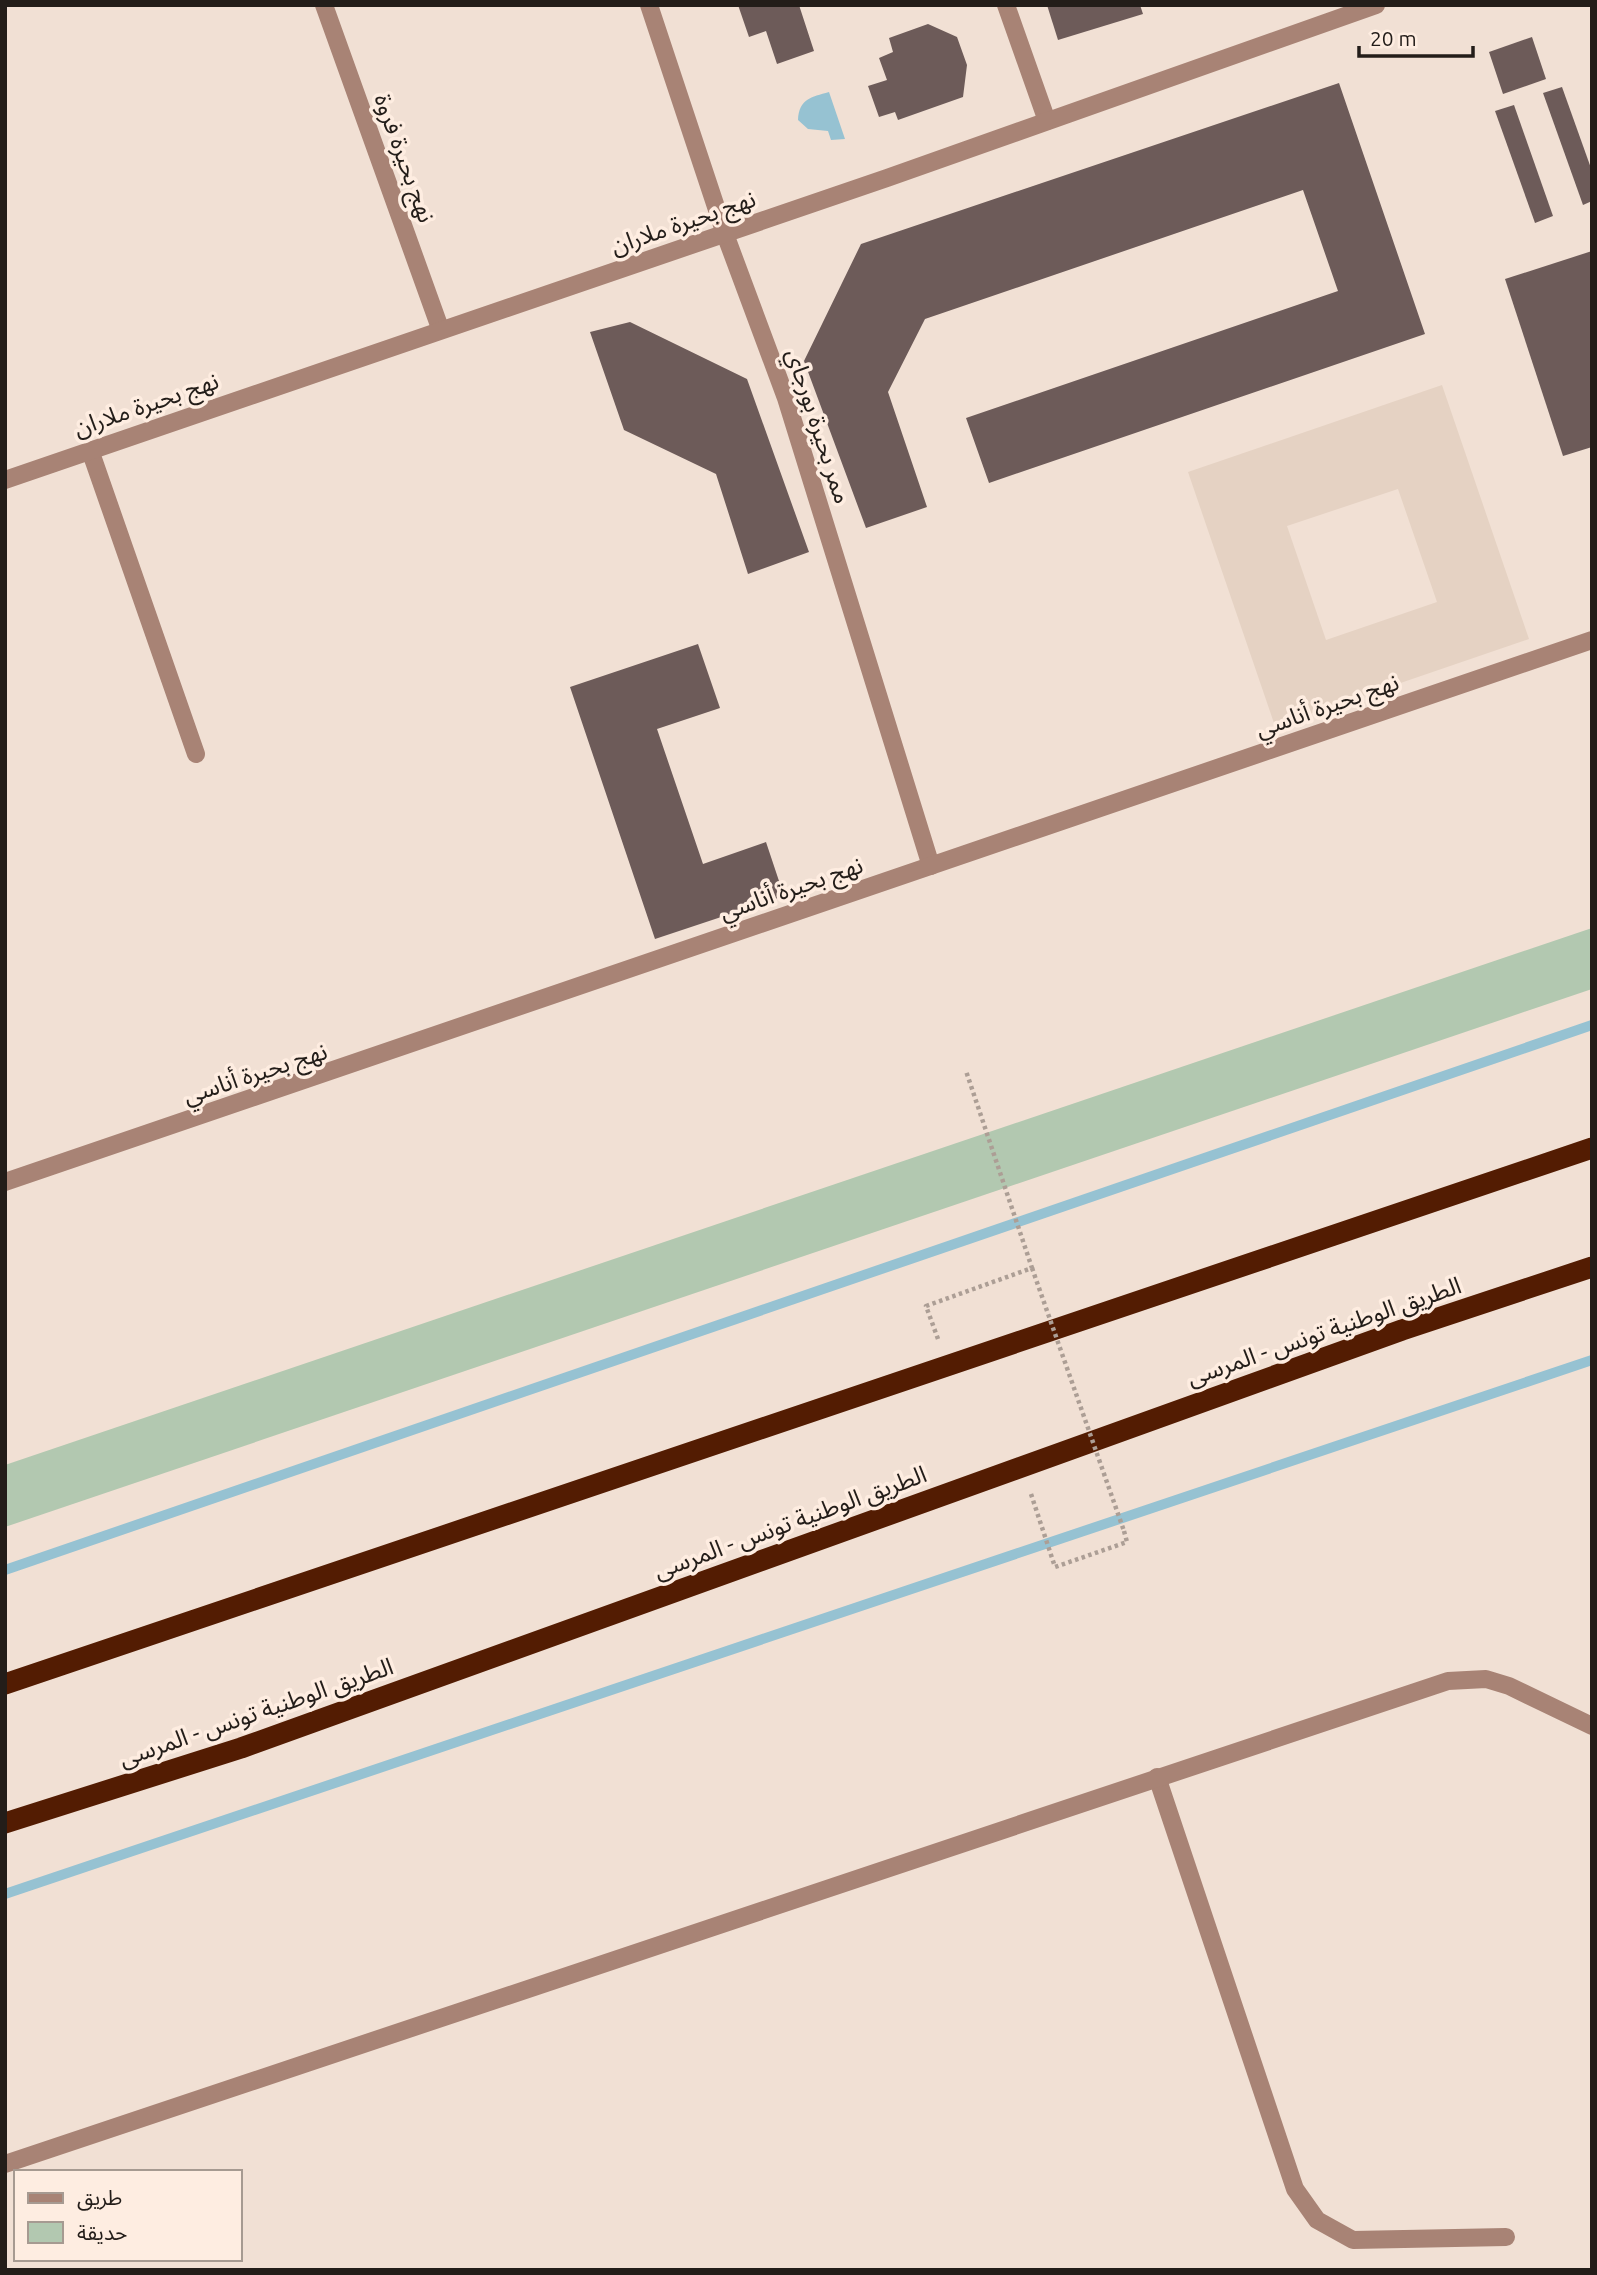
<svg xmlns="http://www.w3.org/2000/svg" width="1597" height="2275" viewBox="0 0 1597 2275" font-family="Ubuntu,'Noto Sans Arabic',sans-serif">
	<rect width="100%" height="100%" fill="#f1e0d4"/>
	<!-- education -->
	<path fill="#e5d2c3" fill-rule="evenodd" d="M1442,385L1529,639L1275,726L1188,472ZM1398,489L1437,602L1326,640L1287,526Z"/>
	<!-- green -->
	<path fill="#b2c8b0" d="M1592,928V989L5,1527V1465Z"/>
	<!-- water -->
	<path fill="#96c2d2" d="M829,92L845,139L831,140L828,131L808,129L798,120C799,99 811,97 829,92Z"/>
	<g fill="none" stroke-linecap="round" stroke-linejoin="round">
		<!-- stream -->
		<g stroke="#96c2d2" stroke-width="10">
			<path d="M5,1570L1592,1025"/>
			<path d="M5,1894L1592,1360"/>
		</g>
	</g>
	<!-- building -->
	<g fill="#6d5b59">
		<path d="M738,5H799L814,51L777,64L766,31L749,37Z"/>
		<path d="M1047,5H1140L1143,14L1058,40Z"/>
		<path d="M928,24L957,37L967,65L963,97L898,120L895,112L879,117L868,86L887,80L879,58L893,52L889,38Z"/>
		<path d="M1532,37L1546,79L1503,94L1489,52Z"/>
		<path d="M1339,83L1425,334L989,483L966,418L1338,291L1303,190L925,319L888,392L927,507L866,528L804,361L861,244Z"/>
		<path d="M1562,87L1592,171V201L1583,205L1543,93Z"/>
		<path d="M1514,105L1553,216L1535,223L1495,111Z"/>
		<path d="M1592,251V447L1563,456L1505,279Z"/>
		<path d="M630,322L747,379L809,552L748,574L716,474L624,430L590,332Z"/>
		<path d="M698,644L720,708L657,729L703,864L766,842L784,896L655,939L570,687Z"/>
	</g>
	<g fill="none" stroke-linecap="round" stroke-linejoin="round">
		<!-- path -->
		<g stroke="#ac9e95" stroke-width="4.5" stroke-dasharray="3.5 3.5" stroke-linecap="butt">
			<path d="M938,1339L926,1306L1032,1268L966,1071"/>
			<path d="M1031,1494L1055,1567L1127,1542L1124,1531"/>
		</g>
		<!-- minor -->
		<g stroke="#a88375" stroke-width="18">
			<path d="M324,5L440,328"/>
			<path d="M649,5L725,234L786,398L931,866"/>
			<path d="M1006,5L1047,121"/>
			<path d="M90,450L196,754"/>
			<path d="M5,480L887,178L1376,5"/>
			<path d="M5,1182L1592,640"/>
			<path d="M1157,1777L1295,2189L1317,2220L1353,2240L1506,2237"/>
			<path d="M5,2164L1448,1681L1486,1679L1509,1686L1592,1726"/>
		</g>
		<!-- highway -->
		<g stroke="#531c02" stroke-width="21">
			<path d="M5,1684L1592,1148"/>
			<path d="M5,1823L241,1748L1402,1330L1592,1267"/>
		</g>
		<!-- path-bridge -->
		<path stroke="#ac9e95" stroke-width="4.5" stroke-dasharray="3.5 3.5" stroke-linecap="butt" d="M1032,1268L1124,1531"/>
	</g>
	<g text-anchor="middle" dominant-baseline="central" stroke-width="7" stroke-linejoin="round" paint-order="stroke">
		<!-- street labels -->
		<g font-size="24" fill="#231d19" stroke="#feede1">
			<text transform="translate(405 158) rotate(70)">نهج بحيرة فروة</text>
			<text transform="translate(683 222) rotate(-19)">نهج بحيرة ملاران</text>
			<text transform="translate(146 404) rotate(-19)">نهج بحيرة ملاران</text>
			<text transform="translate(819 426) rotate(72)">ممر بحيرة بورجاي</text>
			<text transform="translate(1327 705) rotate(-19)">نهج بحيرة أناسي</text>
			<text transform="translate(791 888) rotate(-19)">نهج بحيرة أناسي</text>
			<text transform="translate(255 1073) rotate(-18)">نهج بحيرة أناسي</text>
			<text transform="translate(1324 1331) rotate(-19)">الطريق الوطنية تونس - المرسى</text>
			<text transform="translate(790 1522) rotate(-20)">الطريق الوطنية تونس - المرسى</text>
			<text transform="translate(256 1712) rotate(-19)">الطريق الوطنية تونس - المرسى</text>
		</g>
	</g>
	<!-- border -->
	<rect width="1597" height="2275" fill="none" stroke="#231d19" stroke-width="14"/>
	<!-- legend -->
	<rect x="14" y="2170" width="228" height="91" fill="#feede1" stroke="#a69a91" stroke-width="2"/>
	<rect x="28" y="2193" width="35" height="10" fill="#a88375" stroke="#a69a91" stroke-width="2"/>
	<text x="77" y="2205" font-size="21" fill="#231d19">طريق</text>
	<rect x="28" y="2222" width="35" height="21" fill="#b2c8b0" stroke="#a69a91" stroke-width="2"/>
	<text x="77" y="2240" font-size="21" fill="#231d19">حديقة</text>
	<!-- scale -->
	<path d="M1359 46v10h114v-10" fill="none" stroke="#231d19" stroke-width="3.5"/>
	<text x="1370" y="46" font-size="21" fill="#231d19" stroke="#feede1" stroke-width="5" paint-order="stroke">20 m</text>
</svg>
